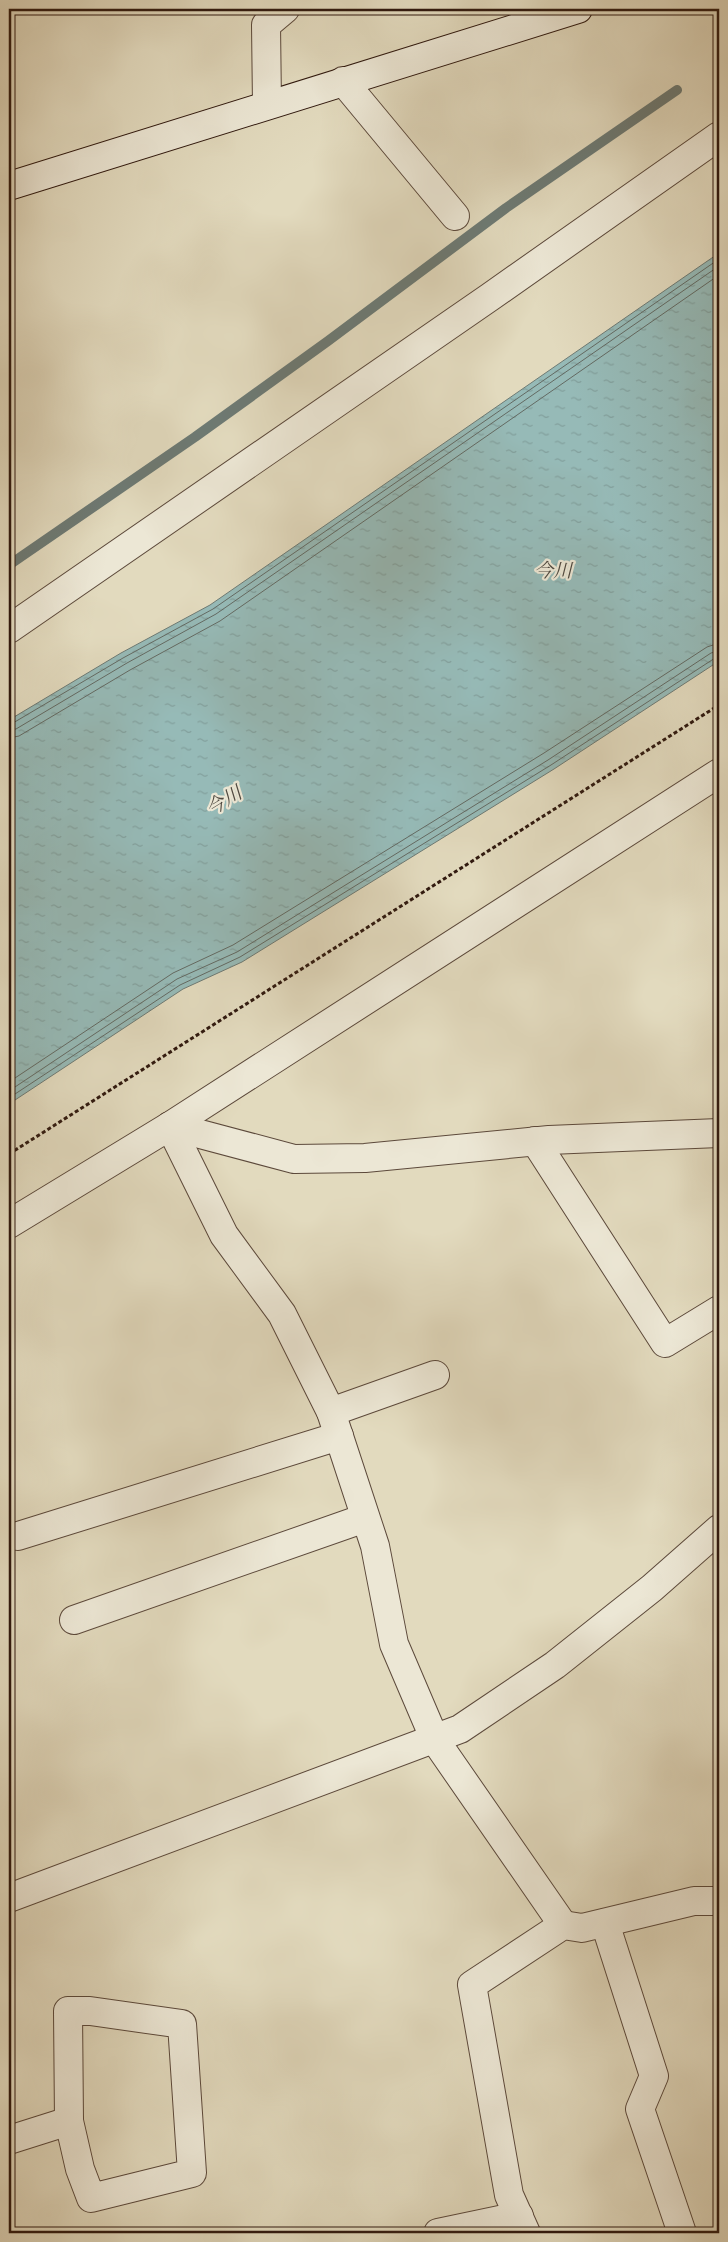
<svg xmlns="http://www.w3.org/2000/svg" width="728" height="2242" viewBox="0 0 728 2242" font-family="'Libre Bodoni','Noto Serif JP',serif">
	<defs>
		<pattern id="water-ripples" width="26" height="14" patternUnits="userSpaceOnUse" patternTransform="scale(1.25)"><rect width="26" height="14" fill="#96bab7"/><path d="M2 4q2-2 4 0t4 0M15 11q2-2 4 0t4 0" fill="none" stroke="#829f9c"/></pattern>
	</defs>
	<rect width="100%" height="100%" fill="#e2dabe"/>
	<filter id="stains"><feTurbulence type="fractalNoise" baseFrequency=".004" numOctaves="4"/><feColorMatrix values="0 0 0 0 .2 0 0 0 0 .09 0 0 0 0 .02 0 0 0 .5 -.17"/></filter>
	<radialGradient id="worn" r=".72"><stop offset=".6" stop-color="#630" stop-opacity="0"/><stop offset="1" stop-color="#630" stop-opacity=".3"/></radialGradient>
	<!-- water -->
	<path fill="url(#water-ripples)" stroke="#6d7a74" d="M719,253V661L554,769L242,962L183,989L9,1104V720L121,653L210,605Z"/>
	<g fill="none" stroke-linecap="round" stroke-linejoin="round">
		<!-- shore -->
		<g stroke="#636a63" stroke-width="1">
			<path d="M9,724L13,723L123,658L213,609L719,259"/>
			<path d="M9,730L16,729L127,663L216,614L719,266"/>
			<path d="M9,738L19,736L130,670L220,621L719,275"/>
			<path d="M9,1082L173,973L233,945L544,753L707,647L719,643"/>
			<path d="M9,1091L177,979L237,952L548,760L711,653L719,651"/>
			<path d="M9,1098L180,985L240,957L551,765L715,658L719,657"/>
		</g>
		<!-- stream -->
		<path stroke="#6d7a74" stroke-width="10" d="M9,565L195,437L328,341L506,208L677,90"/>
		<defs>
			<g id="street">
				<path d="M343,81L455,216"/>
				<path d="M267,105L266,25L285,9"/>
				<path d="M9,629L490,297L719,136"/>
				<path d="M170,1126L224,1235L282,1314L331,1412L375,1546L394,1644L435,1740L563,1925"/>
				<path d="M170,1126L294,1159L365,1158L549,1140L719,1133"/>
				<path d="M535,1141L665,1343L719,1310"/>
				<path d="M9,1224L170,1126L719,773"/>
				<path d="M331,1412L435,1375"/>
				<path d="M18,1536L339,1436"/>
				<path d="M74,1620L365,1518"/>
				<path d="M9,1898L460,1729L555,1665L652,1588L719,1529"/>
				<path d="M605,1923L654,2076L640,2109L682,2233"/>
				<path d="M68,2011H90L182,2024L192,2173L91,2198L80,2169L69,2121Z"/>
				<path d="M9,2140L69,2121"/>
				<path d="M438,2233L519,2216"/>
				<path d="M526,2233L509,2195L472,1985L563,1925L582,1928L694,1901H719"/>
			</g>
			<path id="secondary" d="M9,186L578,9"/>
		</defs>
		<!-- street casing -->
		<use href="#street" stroke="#5c493b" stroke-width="30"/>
		<!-- secondary casing -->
		<use href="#secondary" stroke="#30190f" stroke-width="30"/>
		<!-- path -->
		<path stroke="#30190f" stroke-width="3" stroke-dasharray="4 2.5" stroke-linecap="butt" d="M9,1154L719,705"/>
		<!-- street -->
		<use href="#street" stroke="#ece7d5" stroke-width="28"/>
		<!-- secondary -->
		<use href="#secondary" stroke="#ece7d5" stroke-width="28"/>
	</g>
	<g text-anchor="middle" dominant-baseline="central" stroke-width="4.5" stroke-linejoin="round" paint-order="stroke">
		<!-- water labels -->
		<g font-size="19" font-style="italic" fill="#4f4941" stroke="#ece7d5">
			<text x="553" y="571">今川</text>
			<text transform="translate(224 801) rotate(-31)">今川</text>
		</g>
	</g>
	<!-- margin -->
	<rect width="728" height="2242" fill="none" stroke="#e2dabe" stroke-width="30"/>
	<rect x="10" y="10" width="708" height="2222" fill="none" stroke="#30190f" stroke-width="2.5"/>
	<rect x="15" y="15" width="698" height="2212" fill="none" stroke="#30190f"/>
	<rect width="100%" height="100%" filter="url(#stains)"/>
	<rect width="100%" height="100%" fill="url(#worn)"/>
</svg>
